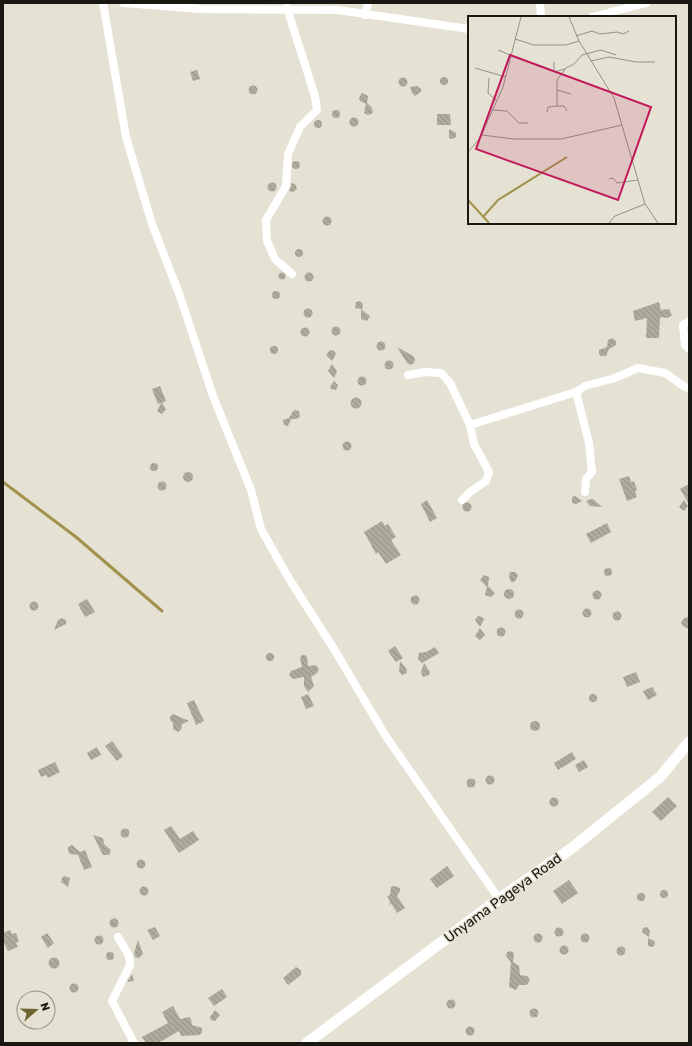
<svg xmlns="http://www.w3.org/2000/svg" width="692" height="1046" viewBox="0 0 692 1046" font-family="Rubik,sans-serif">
	<defs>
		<pattern id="building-back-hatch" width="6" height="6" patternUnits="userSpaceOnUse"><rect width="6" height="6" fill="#aeab9c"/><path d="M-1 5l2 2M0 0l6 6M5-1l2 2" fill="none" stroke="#959285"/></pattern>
	</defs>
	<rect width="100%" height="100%" fill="#e5e2d3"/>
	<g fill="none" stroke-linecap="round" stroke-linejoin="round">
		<!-- stream -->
		<path stroke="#a1924d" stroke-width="3" d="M3,482L76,537L162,611"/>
	</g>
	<!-- building -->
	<g fill="url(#building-back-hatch)">
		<path d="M197,70L200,79L193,81L190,72Z"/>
		<circle cx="444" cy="81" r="4"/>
		<circle cx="403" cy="82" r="4.5"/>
		<circle cx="253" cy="90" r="4.5"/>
		<path d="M417,86L421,89V92L415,96L412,93L410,87Z"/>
		<path d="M362,93L368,96L367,103L372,108L373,113L368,115L364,113L366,104L360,101L359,98Z"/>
		<circle cx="336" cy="114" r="4"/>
		<path d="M437,114H450L451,125H437Z"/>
		<circle cx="354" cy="122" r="4.5"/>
		<circle cx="318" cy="124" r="4"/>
		<path d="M449,129L456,133V137L452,139L449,138Z"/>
		<circle cx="296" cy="165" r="4"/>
		<circle cx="272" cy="187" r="4.5"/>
		<path d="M292,183L295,184L297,189L293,192L289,191Z"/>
		<circle cx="327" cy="221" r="4.5"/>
		<circle cx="299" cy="253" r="4"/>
		<circle cx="282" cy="276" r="3.5"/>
		<circle cx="309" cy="277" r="4.5"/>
		<circle cx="276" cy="295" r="4"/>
		<path d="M360,301L363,304L362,310L370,316L367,321L361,319V309L355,308L356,302Z"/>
		<path d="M659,302L661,310L669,309L672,315L668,318L660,317L659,338H646L647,318L635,321L633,311Z"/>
		<circle cx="308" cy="313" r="4.5"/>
		<circle cx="336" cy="331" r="4.5"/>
		<circle cx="305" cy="332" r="4.5"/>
		<path d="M612,338L616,341V345L609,349L606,356H601L599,354V350L607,347L608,340Z"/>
		<circle cx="381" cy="346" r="4.5"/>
		<circle cx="274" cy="350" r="4"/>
		<path d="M397,347L413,356L415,359L414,363L411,365L407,363Z"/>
		<path d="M330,350L334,351L336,354L332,361L326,355Z"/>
		<circle cx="389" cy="365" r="4.5"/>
		<path d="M332,364L337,371L334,378L328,371Z"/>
		<circle cx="362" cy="381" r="4.5"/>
		<path d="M334,381L338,385L336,390L331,389L330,387Z"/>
		<path d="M160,386L166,401L162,403L166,409L162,414L157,411L161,403L158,404L152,389Z"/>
		<circle cx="356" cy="403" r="5.5"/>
		<path d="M294,410L299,411L300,417L296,419H291L288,426L284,425L283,420L289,418Z"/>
		<circle cx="347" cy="446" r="4.5"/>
		<circle cx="154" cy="467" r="4"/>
		<circle cx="188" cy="477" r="5"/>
		<path d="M629,476L631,482L634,481L637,490L635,491L637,497L627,501L619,479Z"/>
		<circle cx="162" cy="486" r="4.5"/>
		<path d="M689,484V504L680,489Z"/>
		<path d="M575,496L582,501L576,504L572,503V497Z"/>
		<path d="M591,499H593L602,507L590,506L586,501Z"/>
		<path d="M427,500L437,518L430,522L421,504Z"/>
		<path d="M684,500L688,506L684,511L679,507Z"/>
		<circle cx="467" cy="507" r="4.5"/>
		<path d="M382,521L385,526L388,524L396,537L391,540L401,555L386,564L378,552L376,554L364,532Z"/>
		<path d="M607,523L611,532L591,543L586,534Z"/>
		<circle cx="608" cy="572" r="4"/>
		<path d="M510,572H515L518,575L516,580L512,583L509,578Z"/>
		<path d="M484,575L489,577L488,586L495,593L491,597L485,595L487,587L480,580Z"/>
		<circle cx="509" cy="594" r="5"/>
		<circle cx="597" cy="595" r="4.5"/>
		<circle cx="415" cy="600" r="4.5"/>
		<path d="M87,599L95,612L85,617L78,604Z"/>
		<circle cx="34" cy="606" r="4.5"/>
		<circle cx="587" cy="613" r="4.5"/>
		<circle cx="519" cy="614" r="4.5"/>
		<circle cx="617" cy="616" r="4.5"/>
		<path d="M478,616L482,617L484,619L480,627L475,620Z"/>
		<path d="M689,616V629L683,626L681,623L683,619Z"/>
		<path d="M62,618L66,620V624L54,630L58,620Z"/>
		<circle cx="501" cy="632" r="4.5"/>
		<path d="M480,628L485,635L480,640L478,639L475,636Z"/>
		<path d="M395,646L403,658L396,662L388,651Z"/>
		<path d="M435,647L439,653L422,663L418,659L419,653L426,652Z"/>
		<circle cx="270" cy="657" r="4"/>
		<path d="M302,655H305L307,657L308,666L316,665L319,669L317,673L311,677L314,686L308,692L304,686V677L293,679L289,675L291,671L302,667L300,658Z"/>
		<path d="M400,661L406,668L407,673L402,675L399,672Z"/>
		<path d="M424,663L430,672L429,675L423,677L421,672Z"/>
		<path d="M636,672L640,682L627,687L623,677Z"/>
		<path d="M652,687L657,695L648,700L643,691Z"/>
		<circle cx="593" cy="698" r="4"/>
		<path d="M308,694L314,706L306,709L301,697Z"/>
		<path d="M194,700L204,721L196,725L187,703Z"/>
		<path d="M173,714L189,721L182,724L181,730L178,732L173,729V723L170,720V717Z"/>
		<circle cx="535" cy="726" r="5"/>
		<path d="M112,741L123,756L117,761L105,746Z"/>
		<path d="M97,747L101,755L91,760L87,753Z"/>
		<path d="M572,752L576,759L558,770L554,763Z"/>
		<path d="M584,760L588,767L579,772L575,765Z"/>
		<path d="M55,762L60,772L48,778L46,775L41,777L38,770Z"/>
		<circle cx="490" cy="780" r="4.5"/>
		<circle cx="471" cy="783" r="4.5"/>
		<path d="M668,797L677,806L661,821L652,812Z"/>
		<circle cx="554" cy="802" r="4.5"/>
		<path d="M171,826L180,839L193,831L199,840L179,853L164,830Z"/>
		<circle cx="125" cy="833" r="4.5"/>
		<path d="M93,835L103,838L104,844L111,850L109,855H103Z"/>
		<path d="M72,845L80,852L85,850L92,867L84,870L78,855L70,854L68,851V847Z"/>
		<circle cx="141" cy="864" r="4.5"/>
		<path d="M447,866L454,876L437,888L430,879Z"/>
		<path d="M64,876L70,878L68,887L61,882L62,878Z"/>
		<path d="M569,880L578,893L562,904L553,891Z"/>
		<path d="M394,886L400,888V891L397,896L405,908L397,913L391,903L389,906L390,901L387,896L390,895L391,887Z"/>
		<circle cx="144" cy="891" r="4.5"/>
		<circle cx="664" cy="894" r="4"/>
		<circle cx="641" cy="897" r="4"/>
		<circle cx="114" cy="923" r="4.5"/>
		<path d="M155,927L160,936L153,940L147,930Z"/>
		<path d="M647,927L650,931L649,937L642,932L643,928Z"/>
		<circle cx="559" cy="932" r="4.5"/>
		<path d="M10,930L12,934L16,933L19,941L16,943L18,947L8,951L3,941V933Z"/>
		<path d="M47,933L54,943L48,948L41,937Z"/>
		<circle cx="538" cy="938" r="4.5"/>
		<circle cx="585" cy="938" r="4.5"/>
		<circle cx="99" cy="940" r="4.5"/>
		<path d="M648,938L654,941L655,944L653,947L648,946Z"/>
		<path d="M138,940L143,954L139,958L135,957L134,953Z"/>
		<circle cx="564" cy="950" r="4.5"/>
		<circle cx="621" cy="951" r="4.5"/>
		<path d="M510,951L514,953L513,962L519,966L520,975L527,976L530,980L527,985H519L516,990L509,987L511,962L506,956L507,952Z"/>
		<circle cx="110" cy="956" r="4"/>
		<circle cx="54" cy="963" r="5.5"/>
		<path d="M296,967L301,970V975L288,985L283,978Z"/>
		<path d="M132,974L134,981L127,982Z"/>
		<circle cx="74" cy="988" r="4.5"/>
		<path d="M222,989L227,997L214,1006L208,998Z"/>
		<circle cx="451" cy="1004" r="4.5"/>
		<path d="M173,1006L180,1019L189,1017L191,1019L192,1025L202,1028V1033L199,1035L181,1036L179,1031L158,1043H146L142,1037L168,1023L162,1012Z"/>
		<circle cx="534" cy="1013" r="4.5"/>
		<path d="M215,1010L220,1015L215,1021L211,1020L210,1017Z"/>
		<circle cx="470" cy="1031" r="4.5"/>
	</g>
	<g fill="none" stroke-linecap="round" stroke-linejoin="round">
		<!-- street -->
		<g stroke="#fff" stroke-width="8">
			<path d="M103,3L126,137L152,224L180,296L213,396L251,490L261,529L288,577L334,649L385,735L499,899"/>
			<path d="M123,3L201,9L338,10L469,29"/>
			<path d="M540,3L541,17"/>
			<path d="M287,8L315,96L317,110L300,127L288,154L286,186L266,220L267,241L275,259L292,274"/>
			<path d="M365,15L368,3"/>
			<path d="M592,17L646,3"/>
			<path d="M689,321L683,325L685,345L689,349"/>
			<path d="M408,375L425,372L441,373L450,383L470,425"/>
			<path d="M576,392L589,443L592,472L586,479L585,492"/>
			<path d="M462,500L470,492L486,481L489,472L474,444L470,425L576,392L585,386L615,378L638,368L665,373L685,387L689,388"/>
			<path d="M118,937L129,956L130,965L112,1001L134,1043"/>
		</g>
		<!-- secondary -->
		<path stroke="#fff" stroke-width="11" d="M307,1043L499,899L572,848L660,777L689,742"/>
	</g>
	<g text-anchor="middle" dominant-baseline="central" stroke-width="3" stroke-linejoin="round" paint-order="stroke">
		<!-- street labels -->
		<g font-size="14" fill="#181711" stroke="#e5e2d3">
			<text transform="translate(503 898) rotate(-36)">Unyama Pageya Road</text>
		</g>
	</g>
	<!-- overview -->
	<g transform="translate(468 16)">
		<rect width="208" height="208" fill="#e5e2d3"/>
		<path fill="none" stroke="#a1924d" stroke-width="2" d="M0,184L21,207M15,201L30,184L99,141"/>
		<path fill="none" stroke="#939185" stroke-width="1" d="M101,1L111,25L146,82L177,188L190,207M108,20L124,15L132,18L149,16L155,18L161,15M47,23L66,29H98L111,25M30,34L42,39M123,45L141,41L168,46H187M86,46V56L97,53M7,52L38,61M21,62L20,77L28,84M89,74L103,78M24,94L39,95L51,107H60M99,95L96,90H89V64L98,52L106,48L114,39L133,34L148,39M79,96L80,91L89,90M14,119L46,123H93L154,109M0,136L12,122L35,71L53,1M141,163L145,162L149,167L170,164M141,207L147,200L177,188"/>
		<path fill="#c2185b" fill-opacity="0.15" stroke="#c2185b" stroke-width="2" d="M42,39L183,91L150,184L8,133Z"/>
		<rect width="208" height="208" fill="none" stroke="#181711" stroke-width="2"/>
	</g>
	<!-- border -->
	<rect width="692" height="1046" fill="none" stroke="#181711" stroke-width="8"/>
	<!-- north arrow -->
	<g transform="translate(36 1010) rotate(70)"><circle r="19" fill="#e5e2d3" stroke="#939185"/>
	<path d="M0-3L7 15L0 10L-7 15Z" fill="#706532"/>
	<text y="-6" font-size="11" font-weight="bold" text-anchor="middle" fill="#181711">N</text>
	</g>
</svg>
